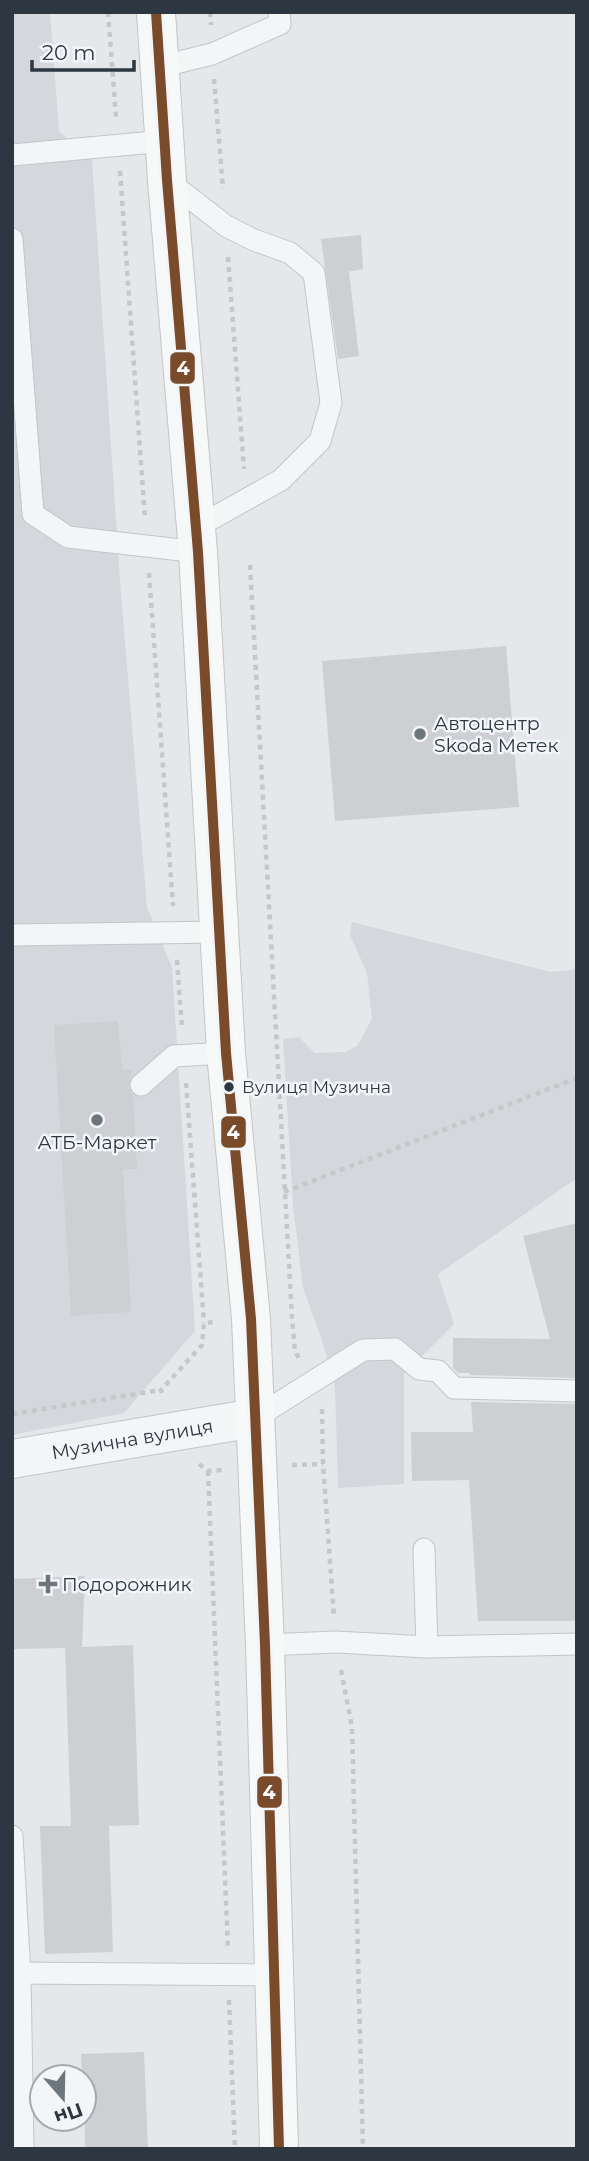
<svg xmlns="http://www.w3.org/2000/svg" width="589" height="2161" viewBox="0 0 589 2161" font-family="Montserrat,sans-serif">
	<rect width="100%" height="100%" fill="#e5e7ea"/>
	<!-- built -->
	<g fill="#d4d7dc">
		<path d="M12,12H50L59,131L92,160L120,581L147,908L172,967L195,1331L124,1413L12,1435Z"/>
		<path d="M352,922L551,972L577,969V1178L438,1274L454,1324L404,1374V1484L338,1488L335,1387L322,1340L303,1288L293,1205L283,1039L299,1037L315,1053L345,1052L357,1046L372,1019L367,973L350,935Z"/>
	</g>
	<!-- building -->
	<g fill="#cdcfd2">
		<path d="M361,235L363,269L342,273L349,272L359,356L338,359L321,239Z"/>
		<path d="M506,646L519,807L335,821L322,661Z"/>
		<path d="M118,1021L122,1070H132L128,1087L133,1095L137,1169H123L131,1312L71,1316L54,1025Z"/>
		<path d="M577,1223V1378L470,1375V1373H458L453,1368V1338L550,1339L523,1236Z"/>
		<path d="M471,1402L577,1404V1621H478L469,1480L412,1481L411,1432H473Z"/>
		<path d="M85,1576L82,1647L133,1645L139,1825L109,1826L113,1952L45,1954L40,1826H71L65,1648L12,1649V1579Z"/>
		<path d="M144,2052L148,2149H85L84,2077H82L81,2054Z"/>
	</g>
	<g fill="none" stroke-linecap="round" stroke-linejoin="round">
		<defs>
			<g id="service">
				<path d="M159,67L212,54L280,24L279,12"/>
				<path d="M12,155L165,141"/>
				<path d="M167,180L226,226L254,240L290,253L314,273L331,403L320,441L281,480L195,528"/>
				<path d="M12,239L33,514L68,537L198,552"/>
				<path d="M12,935L219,932"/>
				<path d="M141,1085L174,1056L226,1053"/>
				<path d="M255,1418L363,1350L395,1349L419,1369L438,1371L454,1388L577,1391"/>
				<path d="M424,1549L427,1647"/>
				<path d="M265,1645L336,1642L427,1647L577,1644"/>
				<path d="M12,1836L20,1974L23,2149"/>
				<path d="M12,1973L273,1975"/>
			</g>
			<g id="minor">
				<path id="s1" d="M12,1459L255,1418"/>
			</g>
			<path id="primary" d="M156,12L167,180L198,552L226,1053L251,1319L265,1645L279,2149"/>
		</defs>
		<!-- service casing -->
		<use href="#service" stroke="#c3c5c8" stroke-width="23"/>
		<!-- minor casing -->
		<use href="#minor" stroke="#c3c5c8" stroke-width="40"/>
		<!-- primary casing -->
		<use href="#primary" stroke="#c2c4c7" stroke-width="40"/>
		<!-- path -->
		<g stroke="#c5c8c9" stroke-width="4.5" stroke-dasharray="5 5" stroke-linecap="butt">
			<path d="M108,12L116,117"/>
			<path d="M210,12L211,25"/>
			<path d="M214,79L223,189"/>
			<path d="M120,171L145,519"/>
			<path d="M228,257L244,469"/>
			<path d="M250,565L292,1318L295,1351L300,1360"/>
			<path d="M149,573L173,906"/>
			<path d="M177,960L182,1028"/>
			<path d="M186,1083L204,1323"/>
			<path d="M284,1192L577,1078"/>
			<path d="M162,1393L161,1390L202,1345L204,1323L217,1322"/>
			<path d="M322,1409L323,1464L334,1617"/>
			<path d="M12,1414L161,1390"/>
			<path d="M199,1464L208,1471L223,1470"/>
			<path d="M292,1465L323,1464"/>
			<path d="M208,1471L228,1950"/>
			<path d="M341,1670L352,1727L363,2149"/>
			<path d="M229,2000L235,2149"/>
		</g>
		<!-- service -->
		<use href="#service" stroke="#f4f5f6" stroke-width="21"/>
		<!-- minor -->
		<use href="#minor" stroke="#f4f5f6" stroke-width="38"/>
		<!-- primary -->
		<use href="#primary" stroke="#f7f8f8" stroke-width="38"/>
		<defs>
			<path id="bus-1" d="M156,12L167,180L198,552L226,1053L251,1319L265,1645L279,2149"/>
		</defs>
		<!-- bus-1 casing -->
		<use href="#bus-1" stroke="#f3f6f8" stroke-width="16"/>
		<!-- bus-1 -->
		<use href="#bus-1" stroke="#7a4b2a" stroke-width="10"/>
	</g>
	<!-- markers -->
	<g fill="#6d757d" stroke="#f3f6f8" stroke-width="2.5">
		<circle cx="420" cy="734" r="7"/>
		<circle cx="97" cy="1120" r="7"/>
		<path d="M44.5 1573.5h7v7h7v7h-7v7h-7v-7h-7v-7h7z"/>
	</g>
	<circle fill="#2d3742" stroke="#f3f6f8" stroke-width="2.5" cx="229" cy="1087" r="6"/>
	<g text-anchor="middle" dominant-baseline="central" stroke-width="5" stroke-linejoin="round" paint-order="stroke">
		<!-- bus labels -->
		<g font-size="17" fill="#2d3742" stroke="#f3f6f8" text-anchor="start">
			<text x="242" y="1087">Вулиця Музична</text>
		</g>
		<!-- poi labels -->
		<g font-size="19" fill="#2d3742" stroke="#f3f6f8" text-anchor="start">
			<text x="434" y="723">Автоцентр<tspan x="434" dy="22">Skoda Метек</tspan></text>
			<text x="97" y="1142" text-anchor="middle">АТБ-Маркет</text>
			<text x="62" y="1584">Подорожник</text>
		</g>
		<!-- street labels -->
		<g font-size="19" fill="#2d3742" stroke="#f3f6f8">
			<text stroke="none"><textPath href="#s1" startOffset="122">Музична вулиця</textPath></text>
		</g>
	</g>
	<g stroke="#f3f6f8" stroke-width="2.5">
		<rect x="169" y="351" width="27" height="34" rx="7" fill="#7a4b2a"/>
		<rect x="220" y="1115" width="27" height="34" rx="7" fill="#7a4b2a"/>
		<rect x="256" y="1775" width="27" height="34" rx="7" fill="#7a4b2a"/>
	</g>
	<g font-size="19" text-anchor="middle" font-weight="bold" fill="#fff">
		<text x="183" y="375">4</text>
		<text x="233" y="1139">4</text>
		<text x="269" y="1799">4</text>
	</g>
	<!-- border -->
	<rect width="589" height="2161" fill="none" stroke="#2d3742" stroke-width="28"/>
	<!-- north arrow -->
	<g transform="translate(63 2098) rotate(160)"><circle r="33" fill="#f3f6f8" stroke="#a4aaaf" stroke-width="2"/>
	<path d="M0-5L12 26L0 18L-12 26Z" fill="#6d757d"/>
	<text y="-10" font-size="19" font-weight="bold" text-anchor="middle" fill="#2d3742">Пн</text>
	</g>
	<!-- scale -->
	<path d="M32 60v10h102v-10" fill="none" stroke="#2d3742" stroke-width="3.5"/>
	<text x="42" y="60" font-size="21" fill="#2d3742" stroke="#f3f6f8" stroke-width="5" paint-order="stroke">20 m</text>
</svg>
